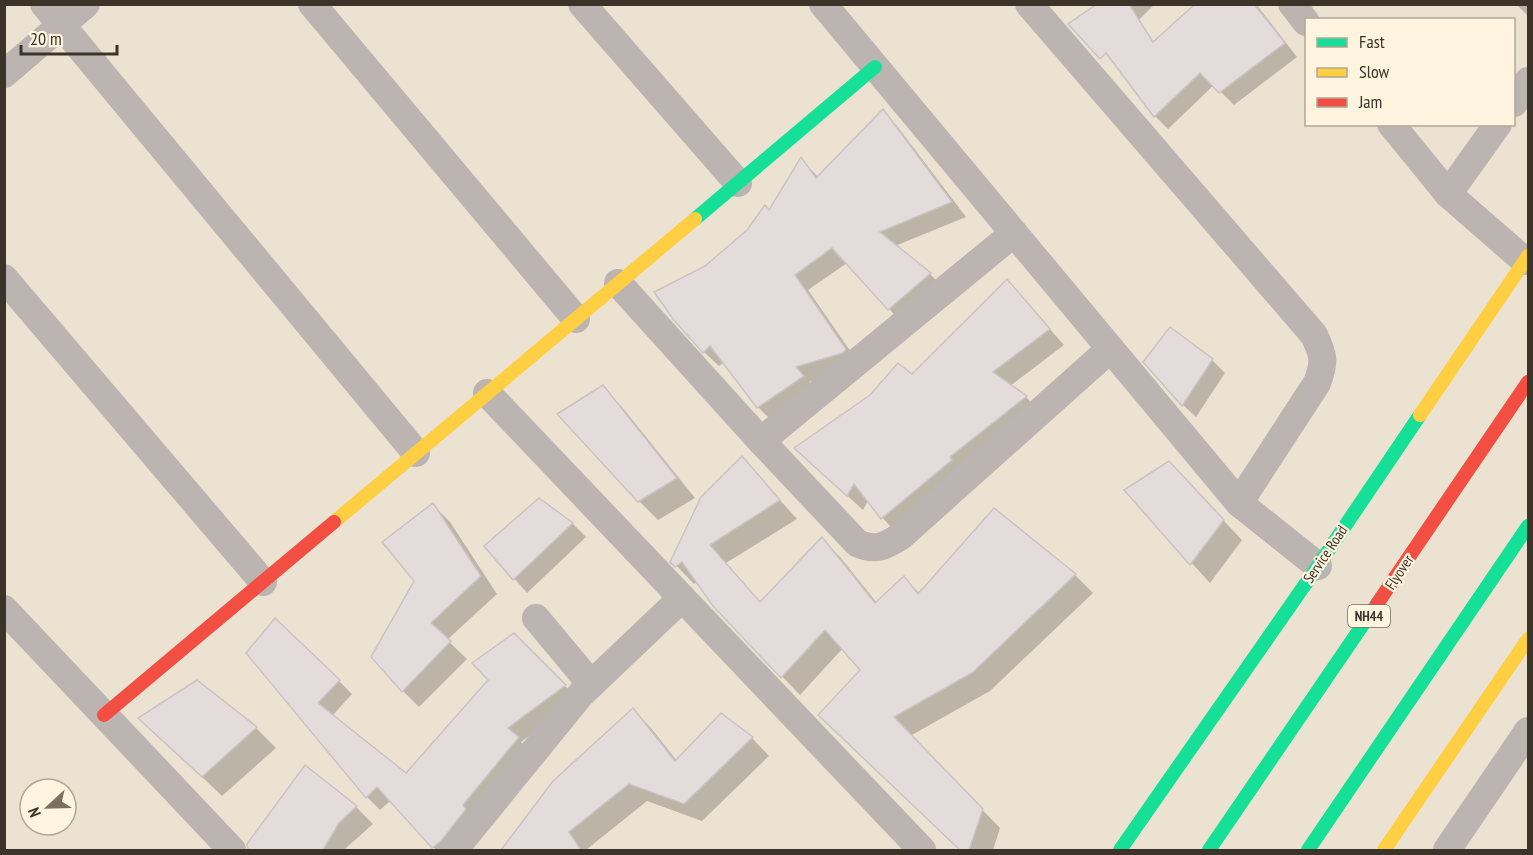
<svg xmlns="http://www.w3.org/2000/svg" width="1533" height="855" viewBox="0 0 1533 855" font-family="'PT Sans Narrow',sans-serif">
	<rect width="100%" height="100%" fill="#ece2d1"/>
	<!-- shadow -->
	<g fill="#0003">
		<path d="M1100,4H1155L1101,57Z"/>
		<path d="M1198,4H1256L1297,57L1234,105L1214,85L1168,129L1155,116L1122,72Z"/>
		<path d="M1516,4H1528V13L1527,15Z"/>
		<path d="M883,111L897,126L966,217L895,246L930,274L944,288L903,324L847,263L808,290L860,365L809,382L817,391L773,422L758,407L724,362L719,366L704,352L706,268L770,212L802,160L819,178Z"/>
		<path d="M1007,281L1064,345L1010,386L1026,397L1041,412L897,534L868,501L863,510L796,449L913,376Z"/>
		<path d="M1212,360L1225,373L1196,417L1183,405Z"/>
		<path d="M602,387L622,407L695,498L658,520L639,501Z"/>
		<path d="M742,458L797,519L726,563L761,603L822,539L840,557L877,603L904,578L920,594L1075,575L1093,593L990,691L910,736L1000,828L993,850H961L838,733L862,670L843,648L800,695L714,605L698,582L694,584L672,561Z"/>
		<path d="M1188,483L1242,540L1210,583L1126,491Z"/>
		<path d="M539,500L573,524L586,537L527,593L486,546Z"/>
		<path d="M433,505L450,522L497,594L447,640L467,659L419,707L403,691Z"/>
		<path d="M514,635L578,699L521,742L531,752L456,850H436L391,800L380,810L367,797L248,653L339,681L352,694L332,716L406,775L490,680Z"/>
		<path d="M197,682L256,728L276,748L222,796L160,737Z"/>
		<path d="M633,710L651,728L677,761L752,738L769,756L702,821L647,801L586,850H503L554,782Z"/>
		<path d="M305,767L356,807L373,824L345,849L348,850H256L249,844Z"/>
	</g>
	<!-- building -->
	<g fill="#e3dcda" stroke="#cac3c2" stroke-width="1.5">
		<path d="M1097,4H1129L1153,42L1195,4H1254L1285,43L1219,93L1200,73L1154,117L1106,53L1100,59L1068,24Z"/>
		<path d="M883,109L952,202L880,232L931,273L888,310L832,248L795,275L846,349L843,353L796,367L804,376L757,408L710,346L703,353L673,319L654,292L705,266L747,230L765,205L769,210L801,157L816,178Z"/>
		<path d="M1007,279L1050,329L993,372L1027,396L950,457L952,460L881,519L854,484L847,496L794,448L870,395L898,363L912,374Z"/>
		<path d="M1170,327L1213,359L1182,406L1143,362Z"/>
		<path d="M603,385L677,478L638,502L557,414Z"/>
		<path d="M742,456L780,500L710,545L760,602L822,537L875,603L904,576L918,594L994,508L1076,574L972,673L894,717L983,809L969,850H960L818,715L860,670L825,630L781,678L713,606L682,562L675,567L670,562L701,497Z"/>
		<path d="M1169,461L1224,520L1190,565L1124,490Z"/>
		<path d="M539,498L573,523L513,580L484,546Z"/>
		<path d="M433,503L481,576L431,623L451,641L402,692L371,657L414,581L382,542Z"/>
		<path d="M275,618L340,680L318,703L406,773L488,680L472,663L514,633L566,685L508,728L519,737L463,805L466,809L441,841L432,848L377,787L366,798L246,653Z"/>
		<path d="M197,680L257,727L202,777L138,718Z"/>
		<path d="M633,708L675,761L721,713L753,737L684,804L629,784L569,832L581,850H501L553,781Z"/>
		<path d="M305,765L357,806L339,823L323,850H248L247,844Z"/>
	</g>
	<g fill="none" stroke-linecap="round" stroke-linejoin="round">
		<!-- street -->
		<g stroke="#bbb4b0" stroke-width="28">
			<path d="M44,4L416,453"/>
			<path d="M312,4L576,319"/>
			<path d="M582,4L738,183"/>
			<path d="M823,4L1239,503L1318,566"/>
			<path d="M1029,4L1314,335C1324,356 1325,362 1317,383L1239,503"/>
			<path d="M1292,4L1306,22"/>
			<path d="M4,74L86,4"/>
			<path d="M1514,103L1528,81"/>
			<path d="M1391,124L1448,194L1525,261"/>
			<path d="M1448,194L1498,124"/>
			<path d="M4,278L263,582"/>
			<path d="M618,283L761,441L857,543C876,552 885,546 901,536L1110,349"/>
			<path d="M487,393L922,850"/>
			<path d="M761,441L1014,233"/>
			<path d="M4,609L232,850"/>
			<path d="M536,618L591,684"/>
			<path d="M454,850L581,694L682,598"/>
			<path d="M1447,850L1528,731"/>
		</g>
		<!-- fast -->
		<g stroke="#16e098" stroke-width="14">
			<path d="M695,219L875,67"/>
			<path d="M1120,850L1318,566L1420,415"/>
			<path d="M1209,850L1377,604"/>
			<path d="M1308,850L1528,526"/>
		</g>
		<!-- slow -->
		<g stroke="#ffcf43" stroke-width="14">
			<path d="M1420,415L1528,256"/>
			<path d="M334,522L695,219"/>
			<path d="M1384,850L1528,639"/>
		</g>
		<!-- jam -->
		<g stroke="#f24e42" stroke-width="14">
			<path d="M1377,604L1528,382"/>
			<path d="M104,715L334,522"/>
		</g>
	</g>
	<g text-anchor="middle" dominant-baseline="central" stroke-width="4.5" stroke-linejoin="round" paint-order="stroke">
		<!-- shield labels -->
		<rect fill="#fff4e0" stroke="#766e5f" stroke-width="1.5" x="1348" y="605" width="42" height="22" rx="4.5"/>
		<g font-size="14" font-weight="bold" fill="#3c3428">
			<text x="1369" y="616">NH44</text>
		</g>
		<!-- street labels -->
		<g font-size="15" fill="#3c3428" stroke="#fff4e0">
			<text transform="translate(1325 554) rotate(-56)">Service Road</text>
			<text transform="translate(1399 572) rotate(-56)">Flyover</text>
		</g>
	</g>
	<!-- border -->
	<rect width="1533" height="855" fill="none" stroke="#3c3428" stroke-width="12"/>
	<!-- legend -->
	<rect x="1305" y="18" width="210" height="108" fill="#fff4e0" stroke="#b1a796" stroke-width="1.5"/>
	<rect x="1317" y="38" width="30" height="9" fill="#16e098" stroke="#b1a796" stroke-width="1.5"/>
	<text x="1359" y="48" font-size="18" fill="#3c3428">Fast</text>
	<rect x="1317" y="68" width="30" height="9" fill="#ffcf43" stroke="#b1a796" stroke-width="1.5"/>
	<text x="1359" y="78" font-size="18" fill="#3c3428">Slow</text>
	<rect x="1317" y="98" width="30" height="9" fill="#f24e42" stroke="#b1a796" stroke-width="1.5"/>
	<text x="1359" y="108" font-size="18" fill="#3c3428">Jam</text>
	<!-- north arrow -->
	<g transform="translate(48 807) rotate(248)"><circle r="28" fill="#fff4e0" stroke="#b1a796" stroke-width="1.5"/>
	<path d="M0-4.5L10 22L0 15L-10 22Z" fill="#7a7163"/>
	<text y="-9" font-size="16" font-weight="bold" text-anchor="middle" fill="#3c3428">N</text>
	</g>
	<!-- scale -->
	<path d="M21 45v9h96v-9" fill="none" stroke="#3c3428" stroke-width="3"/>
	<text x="30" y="45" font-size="18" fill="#3c3428" stroke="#fff4e0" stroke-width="4.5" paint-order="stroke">20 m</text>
</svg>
